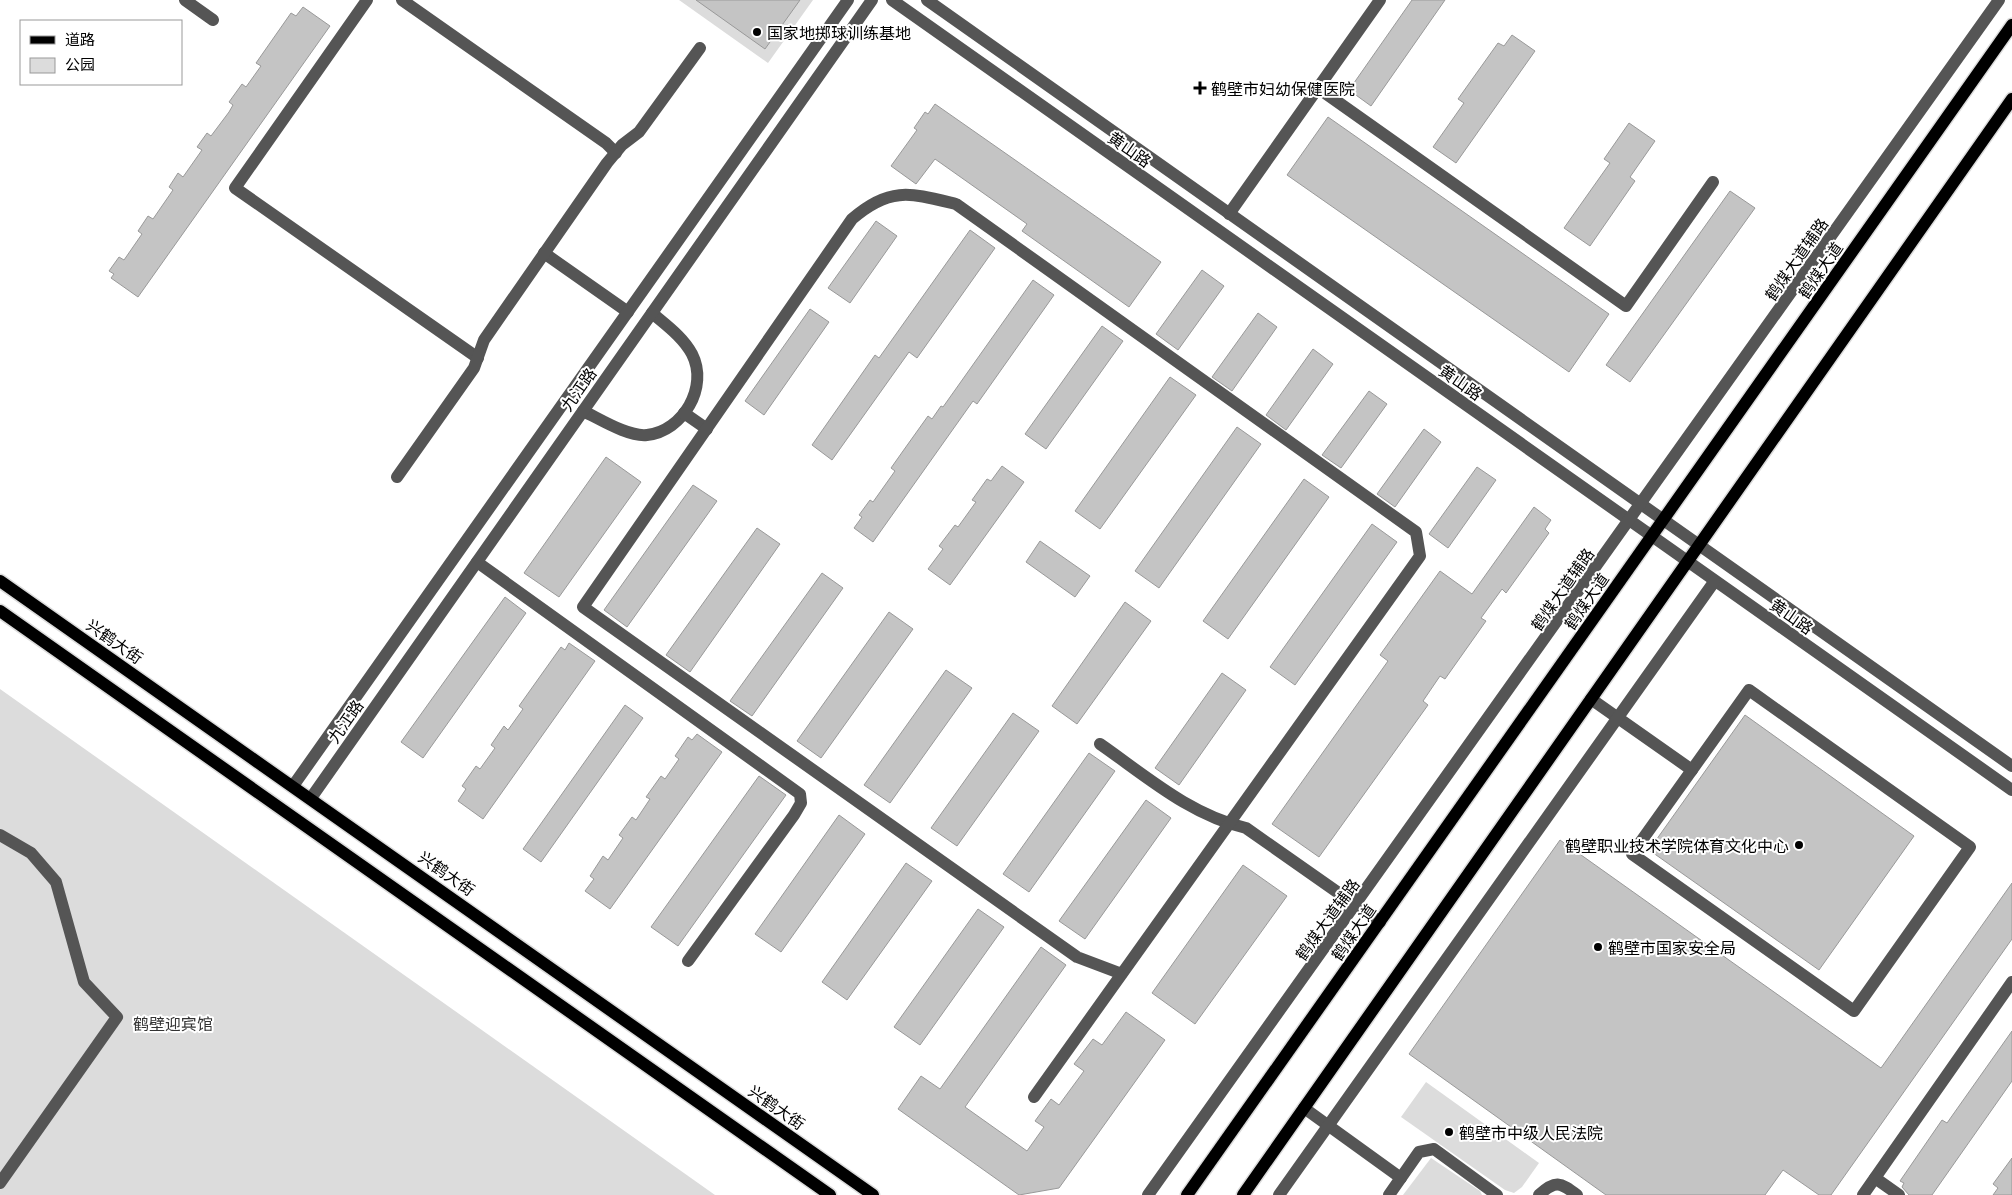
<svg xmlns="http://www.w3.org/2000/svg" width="2012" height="1195" viewBox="0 0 2012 1195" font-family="Lato,'Noto Sans SC',sans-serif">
	<rect width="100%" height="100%" fill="#fff"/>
	<!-- green -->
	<g fill="#dcdcdc">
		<path d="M679,0H813L768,63Z"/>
		<path d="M0,689L715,1195H0Z"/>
		<path d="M1426,1082L1539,1163L1522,1187L1514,1193L1505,1190L1401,1117Z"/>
		<path d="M1431,1158L1480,1191L1482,1195H1403Z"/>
	</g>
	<!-- building -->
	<g fill="#c4c4c4" stroke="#999">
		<path d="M696,0H800L765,49Z"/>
		<path d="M1412,0H1445L1371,106L1349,90Z"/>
		<path d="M303,7L330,26L138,297L111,278L114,274L109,271L119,257L124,260L142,234L138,231L148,216L153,219L173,190L169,187L178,173L183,177L202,150L197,147L207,133L211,136L229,112L233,105L229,102L242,84L246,87L261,66L256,63L291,13L296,16Z"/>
		<path d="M1512,35L1535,51L1456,163L1433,147L1464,103L1458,99L1498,43L1504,46Z"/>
		<path d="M935,104L1161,262L1129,307L1022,231L1027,224L935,159L916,184L891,166L917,130L914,128L925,112L928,114Z"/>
		<path d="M1328,117L1609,314L1569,372L1287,175Z"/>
		<path d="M1629,123L1655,141L1630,177L1635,181L1590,246L1564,228L1610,163L1604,159Z"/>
		<path d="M1730,191L1755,208L1630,382L1606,365Z"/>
		<path d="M876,221L897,236L850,303L828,288Z"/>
		<path d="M970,230L995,248L917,358L909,352L832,460L812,445L875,355L879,358Z"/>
		<path d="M1202,270L1224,286L1178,350L1156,334Z"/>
		<path d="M1033,280L1054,295L977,404L973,401L873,542L854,528L862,517L859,515L870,500L873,502L895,471L891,468L903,451L928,416L932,419L941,406L943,407Z"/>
		<path d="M810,309L829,322L764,415L745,401Z"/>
		<path d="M1258,313L1277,327L1232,391L1212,377Z"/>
		<path d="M1102,326L1123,341L1046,449L1025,434Z"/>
		<path d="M1313,349L1333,364L1286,430L1266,415Z"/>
		<path d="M1170,377L1196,395L1100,529L1075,511Z"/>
		<path d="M1369,391L1387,404L1341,468L1322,455Z"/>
		<path d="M1237,427L1261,444L1159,588L1135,571Z"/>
		<path d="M1424,429L1441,442L1395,507L1377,494Z"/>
		<path d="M606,457L641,482L559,597L524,573Z"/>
		<path d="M1002,466L1024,482L950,585L928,569L943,549L939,546L955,525L958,527L976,502L972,500L987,479L991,481Z"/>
		<path d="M1477,467L1496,480L1448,548L1429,534Z"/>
		<path d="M1304,479L1329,497L1228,639L1203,621Z"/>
		<path d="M693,485L717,501L627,627L604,610Z"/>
		<path d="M1534,507L1551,520L1545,529L1549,533L1506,593L1502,589L1481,618L1486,621L1445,679L1440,676L1423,701L1428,705L1319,857L1272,824L1388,661L1380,655L1440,571L1472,594Z"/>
		<path d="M1372,524L1397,542L1295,685L1270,667Z"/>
		<path d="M757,528L780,544L690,672L666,655Z"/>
		<path d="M1040,541L1090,576L1075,597L1026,562Z"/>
		<path d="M822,573L843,588L752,716L730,701Z"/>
		<path d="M505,597L526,613L423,758L401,742Z"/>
		<path d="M1125,602L1151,621L1077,724L1052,706Z"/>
		<path d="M889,612L913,629L821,758L797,741Z"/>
		<path d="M569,643L595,661L483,819L458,801L466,789L462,786L476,766L480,769L495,748L491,745L504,726L508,730L523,709L519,706L561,647L565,650Z"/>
		<path d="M946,670L972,688L890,803L864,785Z"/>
		<path d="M1222,673L1246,690L1179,785L1155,768Z"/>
		<path d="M625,705L643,718L541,862L523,849Z"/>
		<path d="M1013,713L1039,731L957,846L931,828Z"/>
		<path d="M1745,715L1914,836L1819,970L1649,850Z"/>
		<path d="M697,734L722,752L610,909L585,891L594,879L590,876L603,856L608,860L623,838L619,835L632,817L636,820L650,799L646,797L661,776L665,779L679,759L675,756L688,737L692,740Z"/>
		<path d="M1089,753L1115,771L1029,892L1003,874Z"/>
		<path d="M759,776L786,795L678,946L651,927Z"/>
		<path d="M1146,800L1171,818L1085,939L1059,921Z"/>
		<path d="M839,815L865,834L781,952L755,934Z"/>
		<path d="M1560,840L1881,1068L2012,883V939L1831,1195H1819L1783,1170L1765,1195H1606L1409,1054Z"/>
		<path d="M906,863L932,881L847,1000L822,982Z"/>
		<path d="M1243,865L1287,896L1195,1024L1152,993Z"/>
		<path d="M978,909L1004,927L920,1045L894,1027Z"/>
		<path d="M1041,947L1066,965L965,1107L1027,1151L1044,1127L1035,1121L1051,1099L1059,1105L1084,1071L1074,1064L1093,1039L1102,1045L1126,1012L1165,1040L1059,1188L1019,1195L898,1109L921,1076L940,1089Z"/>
		<path d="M2012,1031V1081L1932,1195H1909L1902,1187L1904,1183L1900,1181L1942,1120L1947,1123Z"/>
		<path d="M2012,1158V1195H1993L1998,1188L1993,1184Z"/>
	</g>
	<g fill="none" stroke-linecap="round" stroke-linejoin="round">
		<defs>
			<g id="major">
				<path d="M0,581L873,1195"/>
				<path d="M0,611L830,1195"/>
				<path d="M1187,1195L2012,25"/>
				<path d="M1243,1195L2012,99"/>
			</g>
		</defs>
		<!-- major casing -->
		<use href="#major" stroke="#dbdbdb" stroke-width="15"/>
		<!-- minor -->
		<g stroke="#555" stroke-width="12">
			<path d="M185,0L213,20"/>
			<path d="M367,0L235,188L478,358"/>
			<path d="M402,0L606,143L616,153"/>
			<path d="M892,0L2012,790"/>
			<path d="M927,0L2012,766"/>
			<path d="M1318,88L1626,306L1713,182"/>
			<path d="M1229,214L1380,0"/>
			<path d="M544,253L628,312"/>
			<path d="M583,411C600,419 628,437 647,435C683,431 709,387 692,354C683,337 666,325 652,313"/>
			<path d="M684,413L707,429"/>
			<path d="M397,477L474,368L484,340L607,163L622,145L639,132L700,48"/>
			<path d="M477,562L800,794L801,803L794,815L688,961"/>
			<path d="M1749,690L1970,847L1854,1011L1632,854Z"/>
			<path d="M1591,699L1692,770"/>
			<path d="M1100,744C1146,776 1190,815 1246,828L1380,922"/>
			<path d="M293,786L848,0"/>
			<path d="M311,798L872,0"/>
			<path d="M0,835L31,853L56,882L84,982L117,1017L0,1183"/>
			<path d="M1034,1097L1420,556L1416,532L956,204C911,193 890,186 852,219L583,607L1077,957L1122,974"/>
			<path d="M1304,1108L1401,1178"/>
			<path d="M1875,1178L1899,1195"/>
			<path d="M1148,1195L1999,0"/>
			<path d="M1279,1195L1714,582"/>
			<path d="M1389,1195L1419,1152L1434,1149L1497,1195"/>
			<path d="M1539,1195C1555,1180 1560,1182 1577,1195"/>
			<path d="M1863,1195L2012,982"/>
		</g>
		<!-- major -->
		<use href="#major" stroke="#000" stroke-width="12"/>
	</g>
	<!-- markers -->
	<g fill="#000" stroke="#fff" stroke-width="2">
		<circle cx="757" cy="32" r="5"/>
		<path d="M1197.5 80.5h5v5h5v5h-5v5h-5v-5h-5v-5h5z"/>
		<circle cx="1799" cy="845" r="5"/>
		<circle cx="1598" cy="947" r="5"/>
		<circle cx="1449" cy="1132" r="5"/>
	</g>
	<g text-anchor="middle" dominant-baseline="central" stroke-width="4" stroke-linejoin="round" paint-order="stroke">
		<!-- poi labels -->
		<g font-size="16" fill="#000" stroke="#fff" text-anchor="start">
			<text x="767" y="32">国家地掷球训练基地</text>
			<text x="1211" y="88">鹤壁市妇幼保健医院</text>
			<text x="1789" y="845" text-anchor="end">鹤壁职业技术学院体育文化中心</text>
			<text x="1608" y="947">鹤壁市国家安全局</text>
			<text x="1459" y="1132">鹤壁市中级人民法院</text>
		</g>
		<!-- street labels -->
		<g font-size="16" fill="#000" stroke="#fff">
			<text transform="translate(1130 149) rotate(35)">黄山路</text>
			<text transform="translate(1796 259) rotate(-55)">鹤煤大道辅路</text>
			<text transform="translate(1820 270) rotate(-55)">鹤煤大道</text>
			<text transform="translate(1461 382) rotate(35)">黄山路</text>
			<text transform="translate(578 389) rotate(-55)">九江路</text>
			<text transform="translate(1562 589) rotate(-55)">鹤煤大道辅路</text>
			<text transform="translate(1586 601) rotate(-55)">鹤煤大道</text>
			<text transform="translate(1792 616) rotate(35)">黄山路</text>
			<text transform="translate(115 641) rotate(35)">兴鹤大街</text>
			<text transform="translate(345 721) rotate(-55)">九江路</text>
			<text transform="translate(447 873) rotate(35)">兴鹤大街</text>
			<text transform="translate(1327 919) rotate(-54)">鹤煤大道辅路</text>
			<text transform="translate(1353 932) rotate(-55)">鹤煤大道</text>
			<text transform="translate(777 1107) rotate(35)">兴鹤大街</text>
		</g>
		<!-- park labels -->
		<g font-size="16" fill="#333" stroke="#fff">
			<text x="173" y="1023">鹤壁迎宾馆</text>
		</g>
	</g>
	<!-- legend -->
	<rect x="20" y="20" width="162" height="65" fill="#ffffff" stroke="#999999"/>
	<rect x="30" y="36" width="25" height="8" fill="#000000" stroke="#999999"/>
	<text x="65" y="45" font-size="15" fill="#000000">道路</text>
	<rect x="30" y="58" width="25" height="15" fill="#dcdcdc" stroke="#999999"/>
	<text x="65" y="70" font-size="15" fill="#000000">公园</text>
</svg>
